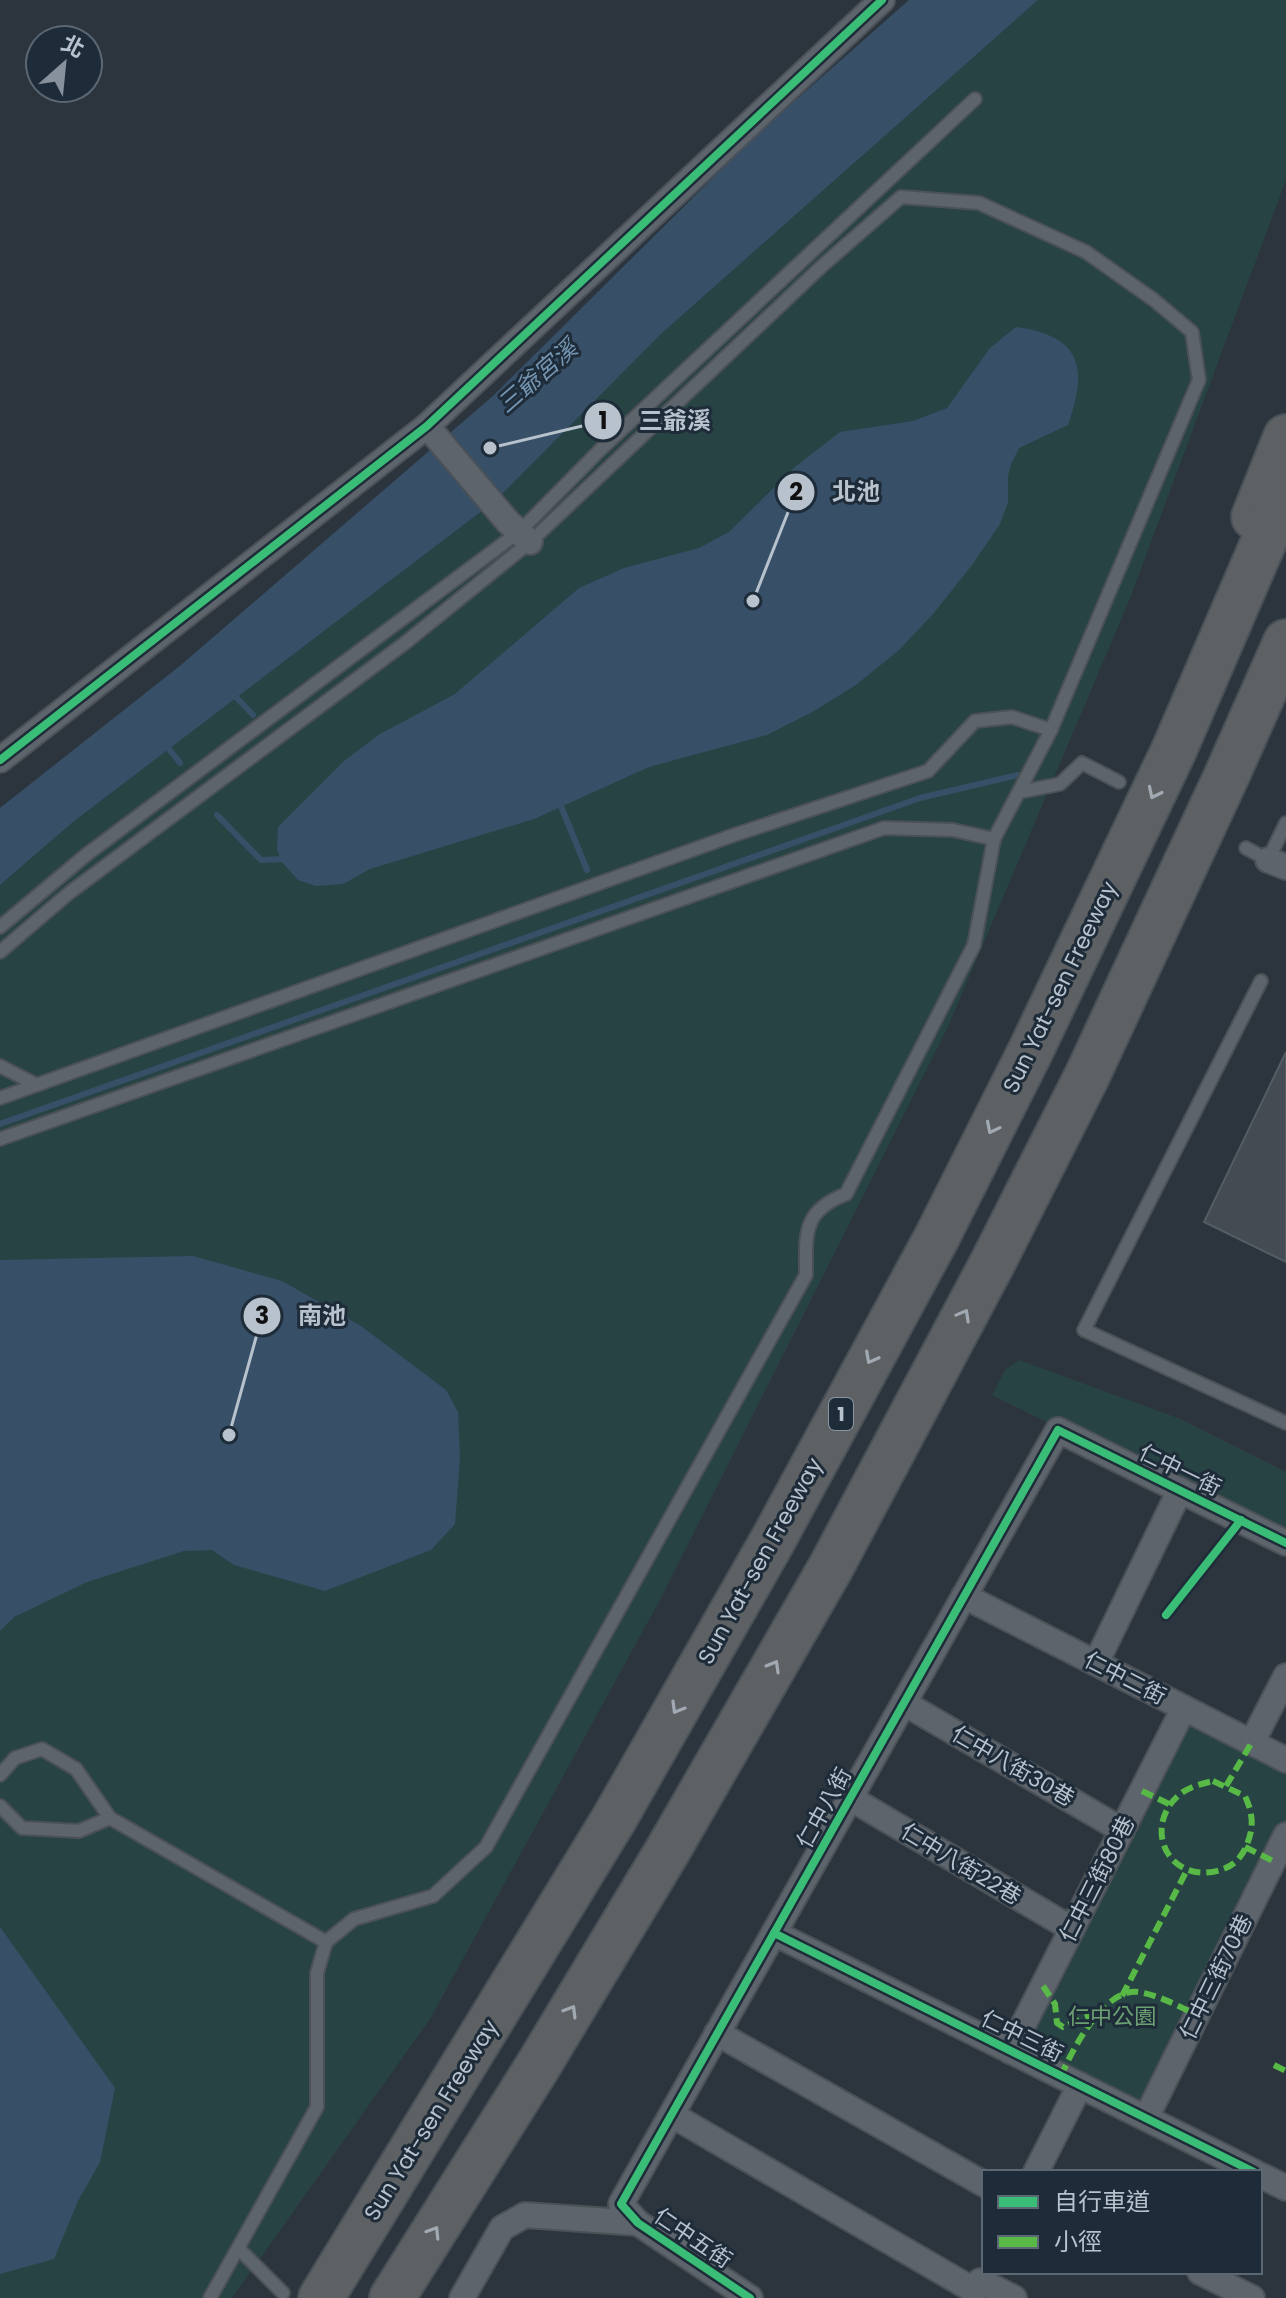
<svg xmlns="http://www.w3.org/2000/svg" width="1286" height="2298" viewBox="0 0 1286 2298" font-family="Poppins,'Noto Sans TC',sans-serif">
	<rect width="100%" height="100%" fill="#2c353d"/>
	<!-- green -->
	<g fill="#284344">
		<path d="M1038,0H1286V180L1129,601L947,1029L661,1598L430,2019L232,2298H0V885L73,822L495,501L661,334Z"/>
		<path d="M1019,1360L1178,1418L1286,1472V1541L992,1395L1005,1370Z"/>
		<path d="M1184,1708L1286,1760V1835L1146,2118L1010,2051Z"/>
	</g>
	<!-- water -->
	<g fill="#375068">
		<path d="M909,0H1038L661,334L495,501L73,822L0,885V808L181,665L494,395L755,136Z"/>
		<path d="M1016,327C1082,336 1088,368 1068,425L1019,448L1011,464L1008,476V502L1000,524L972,565L933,614L899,650L856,685L814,711L767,735L649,767L534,819L370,869L343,884L316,886L298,880L281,861L277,849L278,827L344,761L380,734L455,694L579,588L624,568L699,548L729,532L795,467L840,432L913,421L947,408L990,348Z"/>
		<path d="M193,1256L282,1281L361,1326L446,1390L458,1412L460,1458L455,1524L431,1550L325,1591L234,1565L212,1550L184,1551L87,1582L14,1617L0,1631V1260Z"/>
		<path d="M0,1927L115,2088L100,2162L78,2201L54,2259L0,2274Z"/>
	</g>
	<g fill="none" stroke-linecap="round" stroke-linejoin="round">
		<!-- stream -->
		<g stroke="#375068" stroke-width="6">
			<path d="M233,694L253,715"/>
			<path d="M165,744L180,763"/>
			<path d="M558,799L587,870"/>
			<path d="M217,815L261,860L287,859"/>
			<path d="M0,1124L920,798L1018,775"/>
		</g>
	</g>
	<!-- building -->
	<path fill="#444b52" stroke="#545c64" stroke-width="2" d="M1286,1052V1262L1204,1222Z"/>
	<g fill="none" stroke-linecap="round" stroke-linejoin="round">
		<defs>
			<g id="lane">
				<path d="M1019,792L1060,784L1082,763L1119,782"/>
				<path d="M1246,848L1268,860L1286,823"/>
				<path d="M0,927L86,855L520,531L601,449L975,99"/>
				<path d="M0,952L69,893L405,643L530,542L822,266L901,197L979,203L1086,252L1154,300L1192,332L1199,380L1051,730L994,839L974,945L846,1194C802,1211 806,1234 806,1275L486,1847L433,1896L354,1919L326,1942L317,1973V2107L210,2298"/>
				<path d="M1261,981L1084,1330L1286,1423"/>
				<path d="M0,1066L37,1085"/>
				<path d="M0,1098L734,835L928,771L975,721L1012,717L1051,730"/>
				<path d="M0,1139L884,828L953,830L994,839"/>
				<path d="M0,1775L15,1758L42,1749L76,1769L110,1818L326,1942"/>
				<path d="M0,1806L22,1828L79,1831L110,1818"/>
				<path d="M239,2249L283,2293"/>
			</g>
			<g id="street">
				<path d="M427,426L508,522L530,542"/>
				<path d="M0,760L427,426L882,0"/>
				<path d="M1268,860L1286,867"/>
				<path d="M964,1596L1286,1760"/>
				<path d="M1096,1663L1180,1490"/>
				<path d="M904,1703L1122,1830"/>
				<path d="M1252,1742L1286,1676"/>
				<path d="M850,1798L1072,1929"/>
				<path d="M774,1933L1254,2172"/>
				<path d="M717,2033L984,2184"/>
				<path d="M1010,2051L1184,1708"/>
				<path d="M672,2115L975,2291"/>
				<path d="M1146,2118L1286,1835"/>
				<path d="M1036,2172L1080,2085"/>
				<path d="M1260,2175L1286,2188"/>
				<path d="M1200,2272L1252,2298"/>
				<path d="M980,2281L1014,2298"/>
				<path d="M462,2298L502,2228L525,2215L638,2223"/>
				<path d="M750,2298L638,2223L621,2204L1058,1430L1286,1543"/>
			</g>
			<g id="highway">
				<path d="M1254,517L1286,437"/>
				<path d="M321,2298L614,1819L773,1540L937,1237L1031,1050L1174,750L1286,490"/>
				<path d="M392,2298L538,2066L668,1850L831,1567L993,1262L1087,1076L1227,775L1286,642"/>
			</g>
		</defs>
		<!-- lane casing -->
		<use href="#lane" stroke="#4b5157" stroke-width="16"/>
		<!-- street casing -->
		<use href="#street" stroke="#4b5157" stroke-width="28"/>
		<!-- highway casing -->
		<use href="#highway" stroke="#495158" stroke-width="48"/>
		<!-- lane -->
		<use href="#lane" stroke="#5d646b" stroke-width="12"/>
		<!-- street -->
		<use href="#street" stroke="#5d646b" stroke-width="24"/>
		<!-- highway -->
		<use href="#highway" stroke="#5e6164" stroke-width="44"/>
		<!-- quiet -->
		<g stroke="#58b947" stroke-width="6" stroke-dasharray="12 6" stroke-linecap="butt">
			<path d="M1213,1781L1245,1796C1254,1816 1254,1829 1245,1849C1237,1864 1228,1869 1212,1872C1165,1879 1144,1825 1179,1795C1188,1787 1201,1784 1213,1781Z"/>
			<path d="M1226,1786L1252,1742"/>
			<path d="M1142,1791L1171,1805"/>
			<path d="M1245,1847L1273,1861"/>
			<path d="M1043,1986L1055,2004L1057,2023L1063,2027L1096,2013"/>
			<path d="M1122,1996L1187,1870"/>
			<path d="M1274,2065L1286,2071"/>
			<path d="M1061,2076C1072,2050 1104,1988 1138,1992C1159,1995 1178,2006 1197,2015"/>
		</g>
		<defs>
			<g id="cycleway">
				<path d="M0,760L427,426L882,0"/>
				<path d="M1166,1615L1241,1520"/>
				<path d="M774,1933L1254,2172"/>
				<path d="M750,2298L638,2223L621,2204L1058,1430L1286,1543"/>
			</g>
		</defs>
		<!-- cycleway casing -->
		<use href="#cycleway" stroke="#1e2c39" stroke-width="13"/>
		<!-- cycleway -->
		<use href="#cycleway" stroke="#3abd76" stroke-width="8"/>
	</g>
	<!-- one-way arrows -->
	<defs><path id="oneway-chevron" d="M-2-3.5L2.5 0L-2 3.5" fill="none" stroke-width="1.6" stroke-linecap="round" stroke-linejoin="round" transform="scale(2)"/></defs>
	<g stroke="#a1aab3">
		<use href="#oneway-chevron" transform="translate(1154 793) rotate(116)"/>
		<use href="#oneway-chevron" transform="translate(992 1128) rotate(117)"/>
		<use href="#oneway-chevron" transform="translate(964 1315) rotate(-61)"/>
		<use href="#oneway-chevron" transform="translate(871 1358) rotate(118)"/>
		<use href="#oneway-chevron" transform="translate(774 1666) rotate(-60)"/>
		<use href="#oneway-chevron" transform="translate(677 1708) rotate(120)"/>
		<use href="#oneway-chevron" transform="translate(571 2011) rotate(-59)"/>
		<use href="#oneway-chevron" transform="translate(434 2232) rotate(-58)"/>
	</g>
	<g text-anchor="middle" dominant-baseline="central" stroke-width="6" stroke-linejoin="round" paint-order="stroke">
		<!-- shield labels -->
		<rect fill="#1e2c39" stroke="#8995a1" stroke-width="2" x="829" y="1398" width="24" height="32" rx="6"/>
		<g font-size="20" font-weight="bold" fill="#b7c2cd">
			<text x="841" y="1414">1</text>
		</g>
		<!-- street labels -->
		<g font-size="22" fill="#b7c2cd" stroke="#1e2c39">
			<text transform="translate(1060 987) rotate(-64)">Sun Yat-sen Freeway</text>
			<text transform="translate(1180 1470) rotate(26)">仁中一街</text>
			<text transform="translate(760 1561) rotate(-61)">Sun Yat-sen Freeway</text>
			<text transform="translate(1125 1678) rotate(27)">仁中二街</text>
			<text transform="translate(1013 1766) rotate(30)">仁中八街30巷</text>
			<text transform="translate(824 1808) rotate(-61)">仁中八街</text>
			<text transform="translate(961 1864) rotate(31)">仁中八街22巷</text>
			<text transform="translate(1097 1879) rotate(-63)">仁中三街80巷</text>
			<text transform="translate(1216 1977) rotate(-64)">仁中三街70巷</text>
			<text transform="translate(1022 2036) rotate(26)">仁中三街</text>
			<text transform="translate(431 2120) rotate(-58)">Sun Yat-sen Freeway</text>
			<text transform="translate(693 2238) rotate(34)">仁中五街</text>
		</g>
		<!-- park labels -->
		<g font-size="22" fill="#6da073" stroke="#1e2c39">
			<text x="1112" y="2016">仁中公園</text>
		</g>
		<!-- water labels -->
		<g font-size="24" font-style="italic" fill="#7596b2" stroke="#1e2c39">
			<text transform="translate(537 376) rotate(-41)">三爺宮溪</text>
		</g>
	</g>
	<!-- callouts -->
	<path fill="none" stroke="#b7c2cd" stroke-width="3" d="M490 448L603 421M753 601L796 492M229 1435L262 1316"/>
	<g fill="#b7c2cd" stroke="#1e2c39" stroke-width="3">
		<circle cx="490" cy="448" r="8"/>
		<circle cx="753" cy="601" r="8"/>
		<circle cx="229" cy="1435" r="8"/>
		<circle cx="603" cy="421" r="20"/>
		<circle cx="796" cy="492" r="20"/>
		<circle cx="262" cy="1316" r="20"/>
	</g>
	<g font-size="24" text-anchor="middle" font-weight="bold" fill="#111">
		<text x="603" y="429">1</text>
		<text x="796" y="500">2</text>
		<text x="262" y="1324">3</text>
	</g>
	<g font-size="24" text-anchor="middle" font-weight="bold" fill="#b7c2cd" stroke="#1e2c39" stroke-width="6" stroke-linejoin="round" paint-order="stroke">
		<text x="675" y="429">三爺溪</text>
		<text x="856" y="500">北池</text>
		<text x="322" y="1324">南池</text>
	</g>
	<!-- legend -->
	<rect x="982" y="2170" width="280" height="104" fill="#1e2c39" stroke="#5b6874" stroke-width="2"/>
	<rect x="998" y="2196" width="40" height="12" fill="#3abd76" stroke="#5b6874" stroke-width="2"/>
	<text x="1054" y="2210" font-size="24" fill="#b7c2cd">自行車道</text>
	<rect x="998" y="2236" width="40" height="12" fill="#58b947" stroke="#5b6874" stroke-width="2"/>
	<text x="1054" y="2250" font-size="24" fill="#b7c2cd">小徑</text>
	<!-- north arrow -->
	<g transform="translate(64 64) rotate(27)"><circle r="38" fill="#1e2c39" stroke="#5b6874" stroke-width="2"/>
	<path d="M0-6L14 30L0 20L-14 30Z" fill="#86919b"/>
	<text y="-12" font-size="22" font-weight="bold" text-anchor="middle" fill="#b7c2cd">北</text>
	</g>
</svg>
